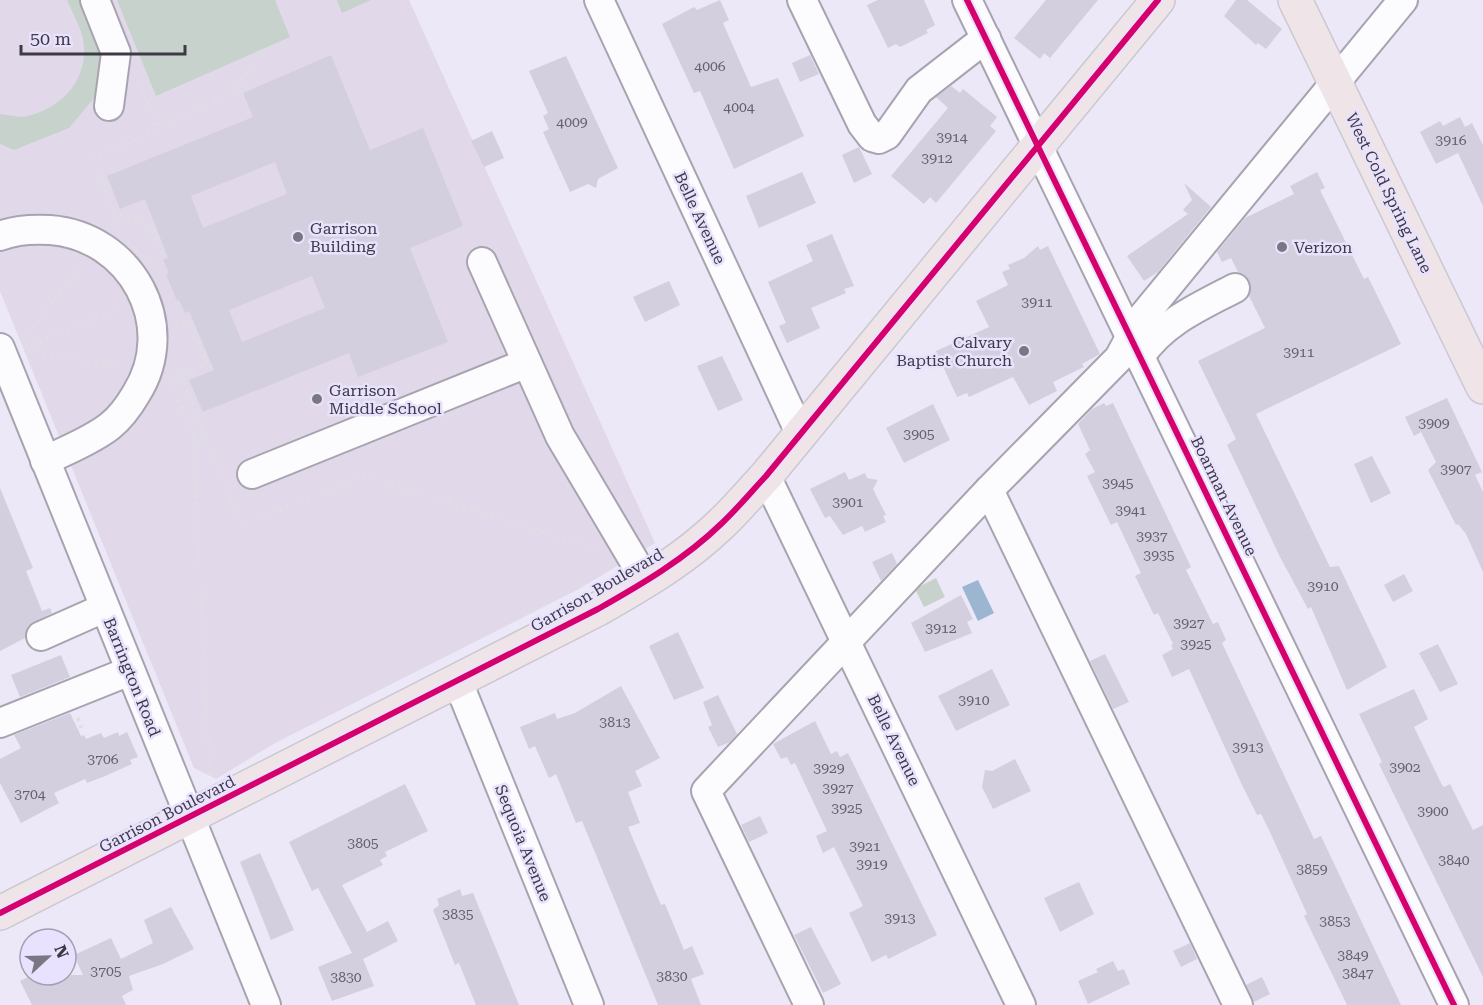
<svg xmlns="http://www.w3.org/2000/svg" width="1483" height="1005" viewBox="0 0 1483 1005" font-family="'Roboto Serif',serif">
	<rect width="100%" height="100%" fill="#ece8f8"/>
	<!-- education -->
	<path fill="#e1d8ea" d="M0,0H409L655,543L579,589L275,743L216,779L194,768L0,291Z"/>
	<!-- green -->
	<g fill="#c6d2cb">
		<path d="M67,0H90L110,49L95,97L69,128L14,150L0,144V114C9,115 19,118 28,116C64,107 90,77 83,39C80,26 72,12 67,0Z"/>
		<path d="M117,0H275L290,37L156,96Z"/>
		<path d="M337,0H371L342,13Z"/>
		<path d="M936,578L945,597L924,607L915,589Z"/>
	</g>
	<!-- water -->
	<path fill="#9cb6d2" d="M978,580L994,613L978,621L962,587Z"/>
	<!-- building -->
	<g fill="#d4cfdf" fill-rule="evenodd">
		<path d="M720,0L729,20L723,23L751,87L778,78L804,136L734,169L700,91L694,93L662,24L694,7L697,10Z"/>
		<path d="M878,0H924L935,25L926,30L928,33L900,47L896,44L888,48L867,5Z"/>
		<path d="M1046,0H1098L1050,58L1044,53L1040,59L1014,38Z"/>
		<path d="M1236,0H1247L1282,29L1266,49L1258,43L1256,45L1224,16Z"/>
		<path d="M331,55L370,150L423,128L463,226L410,248L448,342L358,377L349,353L203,412L189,380L214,370L189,311L185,313L179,300L177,301L166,274L169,273L163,260L168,258L145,199L120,209L107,176L253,117L243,93ZM275,162L287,194L203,228L191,196ZM312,276L325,308L242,342L229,310Z"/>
		<path d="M810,55L819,74L800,82L792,63Z"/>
		<path d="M566,56L618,168L598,179L596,188L588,184L570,192L543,132L549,129L543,116L548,113L529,71Z"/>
		<path d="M951,86L960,93L963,89L997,117L990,126L996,131L936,203L930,197L924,204L891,176L948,108L936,97Z"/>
		<path d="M1460,117L1465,127L1472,123L1483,145V206L1458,153L1436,164L1420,132L1440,121L1443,126Z"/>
		<path d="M492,131L504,158L484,167L471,141Z"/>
		<path d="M859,147L872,174L854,183L842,155Z"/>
		<path d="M802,172L816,203L759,228L746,196Z"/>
		<path d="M1317,172L1325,188L1320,190L1364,279L1368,277L1401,344L1256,414L1330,567L1339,566L1387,667L1347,690L1311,607L1308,609L1280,557L1227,445L1236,439L1198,361L1265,328L1249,296V280L1238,272L1231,258L1222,262L1217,252L1245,218L1294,194L1290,186Z"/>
		<path d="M1184,183L1211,207L1158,272L1144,281L1127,256L1188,214L1183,210L1192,200Z"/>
		<path d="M832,234L854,286L844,289L846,293L811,308L820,328L787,343L779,326L786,323L768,282L813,261L806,245Z"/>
		<path d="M1038,246L1040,250L1048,246L1100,354L1082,364L1084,367L1053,382L1057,391L1029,405L1013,377L969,397L967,393L957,397L936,351L989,327L976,301L1008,285L1002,272L1010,269L1008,265L1024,258Z"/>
		<path d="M669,281L680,305L645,322L633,297Z"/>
		<path d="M722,356L743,400L718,411L697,366Z"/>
		<path d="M1447,398L1482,472L1475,475L1483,492V572L1466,534L1458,524L1456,525L1428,470L1436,462L1421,432L1414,436L1405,417Z"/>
		<path d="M1104,403L1106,406L1113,403L1191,567L1186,570L1213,624L1218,622L1226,640L1222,643L1314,839L1321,836L1401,1005H1347L1304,916L1307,914L1270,832L1261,814L1257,815L1243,787L1189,669L1172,677L1162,655L1173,649L1171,645L1173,644L1158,613L1154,615L1135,576L1141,573L1117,522L1111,525L1087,476L1095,472L1085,454L1090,450L1078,424L1092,409Z"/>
		<path d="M933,404L950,440L904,463L886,428Z"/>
		<path d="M1372,456L1391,493L1371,503L1354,464Z"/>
		<path d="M845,472L849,480L865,473L867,478L878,480L873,489L886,515L883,516L886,522L865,532L862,526L843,535L830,516L825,518L810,489Z"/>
		<path d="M0,488L33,568L26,571L42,611L50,608L52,613L28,626L25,638L0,651Z"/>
		<path d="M892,553L897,564L881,581L872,562Z"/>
		<path d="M1404,574L1413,591L1393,602L1384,585Z"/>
		<path d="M961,595L973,619L967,622L972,633L925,652L911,623Z"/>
		<path d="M678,632L704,688L674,700L649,646Z"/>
		<path d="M1438,644L1458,684L1440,692L1419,653Z"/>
		<path d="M1105,654L1129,702L1113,709L1090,661Z"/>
		<path d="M61,655L70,677L20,697L11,675Z"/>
		<path d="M992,669L1010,705L956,731L938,696Z"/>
		<path d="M621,686L660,758L635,771L642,786L628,792L640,823L628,827L661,905L665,904L684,950L692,946L704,974L691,979L701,1005H658L582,821L576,823L556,774L549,778L535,746L529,749L520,727L555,713L557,719L575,713Z"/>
		<path d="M1414,689L1428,719L1414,727L1442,785L1444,787L1450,784L1473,830L1483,825V977L1379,764L1382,762L1359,714Z"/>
		<path d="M718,695L737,734L730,742L718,747L708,727L712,725L703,702Z"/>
		<path d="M70,713L81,736L84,735L86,739L101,733L104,738L118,732L119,736L127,732L138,757L130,760L132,764L103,777L87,783L85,779L54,793L59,803L21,823L0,783V759L21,748L14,735Z"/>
		<path d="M815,721L831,754L837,751L840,757L848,753L937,935L888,959L886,955L872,962L849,913L863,906L834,847L823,853L816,836L827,831L795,763L791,765L787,757L781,759L773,744Z"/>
		<path d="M1015,759L1031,791L993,809L982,787L985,770L992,771Z"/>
		<path d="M405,784L428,831L385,852L387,856L380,860L383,865L342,885L367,932L388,921L398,941L363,959L374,986L332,1001L318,967L352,953L318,888L312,891L289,842Z"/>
		<path d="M760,816L768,833L749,842L741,825Z"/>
		<path d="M260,853L294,930L271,940L240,862Z"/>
		<path d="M1079,882L1094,914L1060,932L1044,898Z"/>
		<path d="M460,889L462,896L473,893L519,1005H476L459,963L455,965L433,910L439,905L437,899Z"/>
		<path d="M171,907L194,949L163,964L129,976L133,990L122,996L126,1005H32L20,981L32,975H83L74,955L111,938L121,959L153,943L144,920Z"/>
		<path d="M811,927L841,984L823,993L794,935Z"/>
		<path d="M1190,943L1197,959L1181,967L1173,951Z"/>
		<path d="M1113,961L1118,971L1124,969L1130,984L1088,1004L1078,981L1098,972L1096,969Z"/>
		<path d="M1262,977L1270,994L1254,1002L1246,985Z"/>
	</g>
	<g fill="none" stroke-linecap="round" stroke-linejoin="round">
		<defs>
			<g id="minor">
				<path d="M95,0L116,53L109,106"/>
				<path d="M599,0L801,435"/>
				<path d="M802,0L862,124L872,137L879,139L887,135L919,90L986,38"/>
				<path d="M967,0L1454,1005"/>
				<path d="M0,236C15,230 33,229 50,230C131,236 180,325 136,394C129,406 120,418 110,426C91,441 66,450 45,461"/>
				<path d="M482,262L560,436L646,581"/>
				<path d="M0,348L266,1005"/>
				<path d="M1141,355C1165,321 1199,307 1235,288"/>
				<path d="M252,474L527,363"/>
				<path d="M766,476L1021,1005"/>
				<path d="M41,636L104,608"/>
				<path d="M458,682L589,1005"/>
				<path d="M0,723L130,671"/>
				<path d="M809,1005L706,791L989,490"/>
				<path d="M1238,1005L989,490L1119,358L1139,321L1403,0"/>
			</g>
			<g id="major">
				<path d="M1295,0L1483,387"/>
				<path d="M0,913L598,609C642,584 685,559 721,524C737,509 751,492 766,476L1158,0"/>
			</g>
		</defs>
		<!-- minor casing -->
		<use href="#minor" stroke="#a7a4b0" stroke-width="32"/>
		<!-- major casing -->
		<use href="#major" stroke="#cac8d0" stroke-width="36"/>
		<!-- path -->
		<g stroke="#dfdee3" stroke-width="4" stroke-dasharray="3 4.5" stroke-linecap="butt">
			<path d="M139,81L159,130"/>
			<path d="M113,212L150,225L162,255L148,259"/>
			<path d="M120,229L93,157L168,126L176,117L236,92L254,60"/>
			<path d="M175,325L187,319L207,364L180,375"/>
			<path d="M24,341L82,262"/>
			<path d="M25,347L121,308"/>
			<path d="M28,351L121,367"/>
			<path d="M175,362L203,431"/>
			<path d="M169,379L193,436L210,777"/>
			<path d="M368,382L372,391"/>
			<path d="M193,436L203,431L239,520L245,523L366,476L599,550"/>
			<path d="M78,718L82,730"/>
		</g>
		<!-- minor -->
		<use href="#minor" stroke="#fcfcfe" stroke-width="28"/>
		<!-- major -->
		<use href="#major" stroke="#efe5e8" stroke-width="33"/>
		<defs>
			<g id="cycleway">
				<path d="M967,0L1454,1005"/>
				<path d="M0,913L598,609C642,584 685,559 721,524C737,509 751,492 766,476L1158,0"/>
			</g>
		</defs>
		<!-- cycleway casing -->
		<use href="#cycleway" stroke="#e9e2fe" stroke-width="10"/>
		<!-- cycleway -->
		<use href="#cycleway" stroke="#d6006c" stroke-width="6"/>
	</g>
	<!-- markers -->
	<g fill="#7a7784" stroke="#e9e2fe" stroke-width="2">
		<circle cx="298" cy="237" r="6"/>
		<circle cx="1282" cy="247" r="6"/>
		<circle cx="1024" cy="351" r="6"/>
		<circle cx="317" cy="399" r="6"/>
	</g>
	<g text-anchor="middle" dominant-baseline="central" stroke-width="5" stroke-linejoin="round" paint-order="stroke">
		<!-- number labels -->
		<g font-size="14" fill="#635f6c">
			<text x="710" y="66">4006</text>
			<text x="739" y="107">4004</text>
			<text x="572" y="122">4009</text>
			<text x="952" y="137">3914</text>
			<text x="1451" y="140">3916</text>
			<text x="937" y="158">3912</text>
			<text x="1037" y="302">3911</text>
			<text x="1299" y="352">3911</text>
			<text x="1434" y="423">3909</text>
			<text x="919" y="434">3905</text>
			<text x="1456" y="469">3907</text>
			<text x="1118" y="483">3945</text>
			<text x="848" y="502">3901</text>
			<text x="1131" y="510">3941</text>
			<text x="1152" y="536">3937</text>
			<text x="1159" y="555">3935</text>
			<text x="1323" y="586">3910</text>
			<text x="1189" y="623">3927</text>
			<text x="941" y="628">3912</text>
			<text x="1196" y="644">3925</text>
			<text x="974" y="700">3910</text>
			<text x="615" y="722">3813</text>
			<text x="1248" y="747">3913</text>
			<text x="103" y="759">3706</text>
			<text x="1405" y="767">3902</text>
			<text x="829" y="768">3929</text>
			<text x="838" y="788">3927</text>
			<text x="30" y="794">3704</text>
			<text x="847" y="808">3925</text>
			<text x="1433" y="811">3900</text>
			<text x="363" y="843">3805</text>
			<text x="865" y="846">3921</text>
			<text x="1454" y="860">3840</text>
			<text x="872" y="864">3919</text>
			<text x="1312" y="869">3859</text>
			<text x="458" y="914">3835</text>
			<text x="900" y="918">3913</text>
			<text x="1335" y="921">3853</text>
			<text x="1353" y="955">3849</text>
			<text x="106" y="971">3705</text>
			<text x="1358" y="973">3847</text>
			<text x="672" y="976">3830</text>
			<text x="346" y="977">3830</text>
		</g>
		<!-- street labels -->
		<g font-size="16" fill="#3d3a45" stroke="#e9e2fe">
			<text transform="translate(1389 193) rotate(64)">West Cold Spring Lane</text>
			<text transform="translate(700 218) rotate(65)">Belle Avenue</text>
			<text transform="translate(1224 496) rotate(64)">Boarman Avenue</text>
			<text transform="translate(597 590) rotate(-30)">Garrison Boulevard</text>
			<text transform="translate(132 677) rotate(68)">Barrington Road</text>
			<text transform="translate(894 740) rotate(64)">Belle Avenue</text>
			<text transform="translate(167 814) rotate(-27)">Garrison Boulevard</text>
			<text transform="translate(523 843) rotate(68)">Sequoia Avenue</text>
		</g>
		<!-- poi labels -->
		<g font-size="16" fill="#3d3a45" stroke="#e9e2fe" text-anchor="start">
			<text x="310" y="228">Garrison<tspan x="310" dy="18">Building</tspan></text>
			<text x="1294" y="247">Verizon</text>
			<text x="1012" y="342" text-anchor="end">Calvary<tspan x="1012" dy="18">Baptist Church</tspan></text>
			<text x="329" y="390">Garrison<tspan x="329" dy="18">Middle School</tspan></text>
		</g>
	</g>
	<!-- north arrow -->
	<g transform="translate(48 957) rotate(68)"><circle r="28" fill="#e9e2fe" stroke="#a49fb4" stroke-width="1.5"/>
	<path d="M0-4.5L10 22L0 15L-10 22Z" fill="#7a7784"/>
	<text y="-9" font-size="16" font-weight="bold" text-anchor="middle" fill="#3d3a45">N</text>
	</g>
	<!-- scale -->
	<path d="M21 45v9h164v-9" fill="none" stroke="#3d3a45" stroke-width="3"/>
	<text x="30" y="45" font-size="18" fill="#3d3a45" stroke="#e9e2fe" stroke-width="4.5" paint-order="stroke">50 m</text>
</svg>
